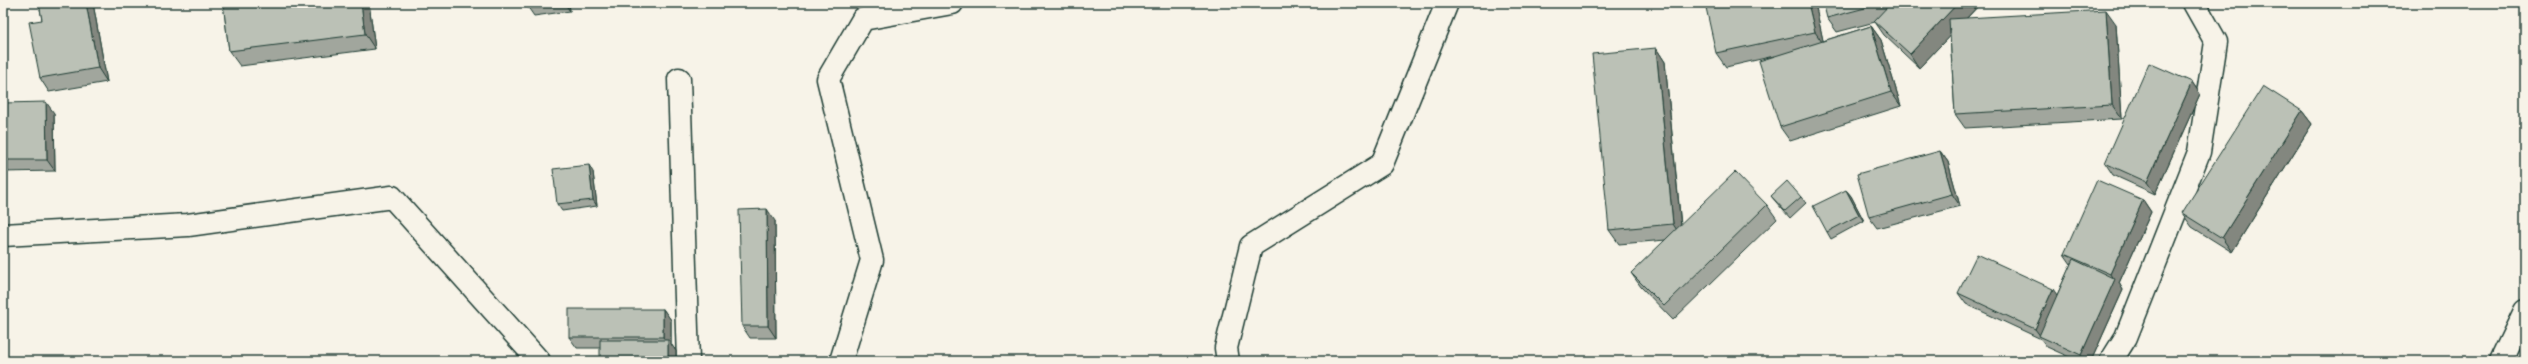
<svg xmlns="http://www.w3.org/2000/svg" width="2528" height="364" viewBox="0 0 2528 364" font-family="'Balsamiq Sans',sans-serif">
	<rect width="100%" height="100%" fill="#f7f3e8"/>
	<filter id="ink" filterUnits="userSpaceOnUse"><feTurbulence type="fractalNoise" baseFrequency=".025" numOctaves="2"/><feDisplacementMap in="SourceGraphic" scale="8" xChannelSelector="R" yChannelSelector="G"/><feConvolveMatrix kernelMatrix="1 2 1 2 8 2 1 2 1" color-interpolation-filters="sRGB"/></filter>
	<g filter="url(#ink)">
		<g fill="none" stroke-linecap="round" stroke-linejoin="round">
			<defs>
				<g id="street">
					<path d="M679,79L688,361"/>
					<path d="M3,235L188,225L392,197L539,361"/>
					<path d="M841,361L872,260L828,79L863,19L952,3"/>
					<path d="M1228,361L1226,348L1251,246L1382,164L1447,3"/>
					<path d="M2111,361L2126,337L2199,152L2216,42L2194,3"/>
					<path d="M2501,361L2525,311"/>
				</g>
			</defs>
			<!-- street casing -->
			<use href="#street" stroke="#1f3d34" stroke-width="25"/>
			<!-- street -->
			<use href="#street" stroke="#f7f3e8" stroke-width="22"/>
		</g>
		<!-- wall -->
		<g fill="#a1a69d" stroke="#1f3d34">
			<path d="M39,3H93L107,82L49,92L40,78L42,20Z"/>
			<path d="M223,3H369L375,49L240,66L229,51Z"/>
			<path d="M525,3H569L570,11L534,16Z"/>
			<path d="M1815,3L1823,41L1871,26L1881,40L1901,106L1790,141L1780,127L1774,56L1726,67L1716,53Z"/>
			<path d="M1836,3H1981L1966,19L2116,24L2122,119L1965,128L1955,114L1950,35L1919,68L1884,35L1875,22L1837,32L1827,18Z"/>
			<path d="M1656,48L1665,62L1681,225L1767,205L1777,219L1673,320L1641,287L1631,273L1666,240L1619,244L1609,230Z"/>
			<path d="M2192,82L2200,94L2155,194L2113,175L2105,163Z"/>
			<path d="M3,103L54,113L55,171L3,172Z"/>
			<path d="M2302,111L2312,124L2232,252L2192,227L2182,213Z"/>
			<path d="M1940,151L1948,162L1960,206L1877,228L1869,217Z"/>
			<path d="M593,172L597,206L562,211L557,204Z"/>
			<path d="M1846,190L1851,196L1864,221L1831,239L1827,232Z"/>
			<path d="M1771,196L1801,197L1806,203L1790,218L1776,202Z"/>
			<path d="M2143,200L2151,212L2119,283L2123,290L2091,361H2078L2047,347L2041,339L1966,304L1958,293L2057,295L2071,264L2064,254Z"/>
			<path d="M775,221L776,338H750L742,326Z"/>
			<path d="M663,309L671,320V344L676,351V361L600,348H577L569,337Z"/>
		</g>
		<!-- shaded-wall -->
		<g fill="#83877f" stroke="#1f3d34">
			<path d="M86,3H93L107,82L98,68Z"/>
			<path d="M361,3H369L375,49L365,34Z"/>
			<path d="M564,3H569L570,11Z"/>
			<path d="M1808,3H1815L1824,45L1815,32Z"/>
			<path d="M1958,3H1981L1919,68L1910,54Z"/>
			<path d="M2106,10L2116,24L2122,119L2112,105Z"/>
			<path d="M1871,26L1881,40L1901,106L1891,92Z"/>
			<path d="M1656,48L1665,62L1682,238L1673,224Z"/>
			<path d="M2192,82L2200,94L2155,194L2147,182Z"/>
			<path d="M46,102L54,113L55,171L47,160Z"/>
			<path d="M2302,111L2312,124L2232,252L2222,238Z"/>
			<path d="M1940,151L1948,162L1960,206L1952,194Z"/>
			<path d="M589,165L593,172L597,206L593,200Z"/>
			<path d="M1846,190L1851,196L1864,221L1859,215Z"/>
			<path d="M2143,200L2151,212L2119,283L2123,290L2091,361H2085L2081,355L2114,281L2110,274Z"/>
			<path d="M767,209L775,221L776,338L768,326Z"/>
			<path d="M2053,289L2061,301L2041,337L2035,329Z"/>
			<path d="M663,309L671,320V344L676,351V361H668V344L663,337Z"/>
		</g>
		<!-- building -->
		<g fill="#bbc1b6" stroke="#1f3d34">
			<path d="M39,3H86L98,68L40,78L29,22L42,20Z"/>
			<path d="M223,3H361L365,34L229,51Z"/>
			<path d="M1705,3H1808L1815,32L1716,53Z"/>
			<path d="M1836,3H1884L1827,18L1824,6Z"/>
			<path d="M1891,3H1958L1910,54L1874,21Z"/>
			<path d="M2106,10L2112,105L1955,114L1949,19Z"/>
			<path d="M1871,26L1891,92L1780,127L1759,61Z"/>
			<path d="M1656,48L1673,224L1609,230L1592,54Z"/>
			<path d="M2149,63L2192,82L2147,182L2105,163Z"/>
			<path d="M2263,86L2302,111L2222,238L2182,213Z"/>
			<path d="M46,102L47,160H3V103Z"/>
			<path d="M1940,151L1952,194L1869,217L1857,174Z"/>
			<path d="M589,165L593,200L557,204L553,169Z"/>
			<path d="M1735,172L1767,205L1664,306L1631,273Z"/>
			<path d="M2097,180L2143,200L2110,274L2064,254Z"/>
			<path d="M1787,181L1801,197L1785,211L1771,196Z"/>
			<path d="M1846,190L1859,215L1827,232L1813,206Z"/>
			<path d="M767,209L768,326H742L739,210Z"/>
			<path d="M1977,254L2053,289L2035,329L1958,293Z"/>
			<path d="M2073,259L2115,279L2081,355L2039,336Z"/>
			<rect x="569" y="309" width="94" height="28"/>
			<rect x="600" y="340" width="68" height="21"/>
		</g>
	</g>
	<!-- margin -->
	<rect width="2528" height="364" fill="none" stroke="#f7f3e8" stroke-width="16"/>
	<rect x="8" y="8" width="2512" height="348" fill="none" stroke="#1f3d34" stroke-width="1.5" filter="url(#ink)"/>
</svg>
